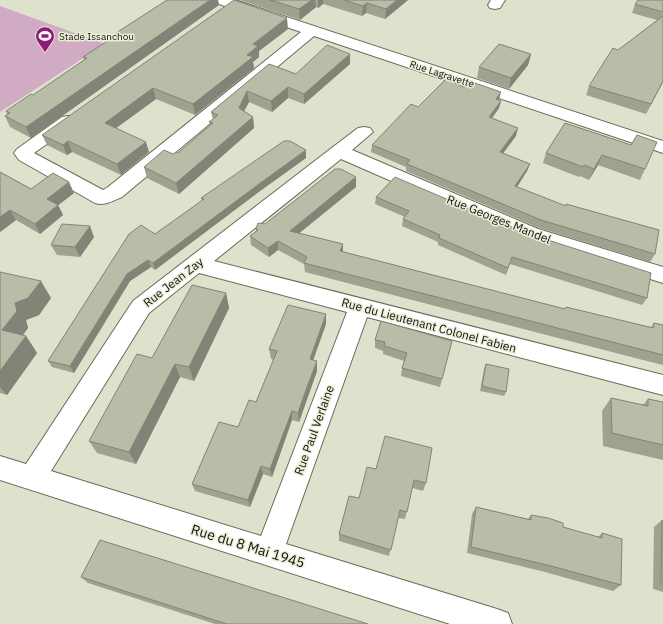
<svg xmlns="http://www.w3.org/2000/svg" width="663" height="624" viewBox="0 0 663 624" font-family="'IBM Plex Sans',sans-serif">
	<rect width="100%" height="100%" fill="#dee2cc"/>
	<!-- green -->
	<path fill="#d0abc3" d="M0,6L105,44L0,112Z"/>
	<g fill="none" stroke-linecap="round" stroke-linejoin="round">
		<defs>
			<g id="minor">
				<path d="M214,0H235L663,141V153L314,36L122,197C112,201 105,206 95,203L19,160L14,153L17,149L62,117L68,116L74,117L77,121L74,125L34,153L103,190L108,187L301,32L216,3Z"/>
				<path d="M491,0H505L500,8L495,9L490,8L488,5Z"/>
				<path d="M364,127L370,128L373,132L352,150L538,229L663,267V283L524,239L341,159L214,261L663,375V395L367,317L286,544L497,609L508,613L512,624H450L0,480V456L26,464L133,301L333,147L358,128ZM199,273L347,312L261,536L51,471L149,313Z"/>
			</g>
		</defs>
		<!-- minor casing -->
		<use href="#minor" stroke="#686c59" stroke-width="2"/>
		<!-- minor -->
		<use href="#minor" fill="#fff" fill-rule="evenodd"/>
	</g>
	<!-- wall -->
	<g fill="#9ea390">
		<path d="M167,0H218L219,5L31,138L10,127L5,116L7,115L6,111L33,95L84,60L83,57L117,35L116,33Z"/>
		<path d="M240,0H408L385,19L366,13L362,16L323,4L318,8L316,7L300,20Z"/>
		<path d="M663,0V82L646,114L586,95L589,86L618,50L657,20L632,13L635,4Z"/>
		<path d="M288,29L259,51V57L253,62L254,68L195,115L156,99L116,128L149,152L121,175L72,152L67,155L47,145L42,135Z"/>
		<path d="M350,54V64L304,104L288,98L272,112L249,102L244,111L253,117L254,128L179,194L147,178L144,167L173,154L178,153L210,126L209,122L213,119L211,112L269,64L296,74Z"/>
		<path d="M531,54L528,65L509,89L477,78L479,67Z"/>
		<path d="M499,100L501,101L499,108L492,118L516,136L503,153L530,164L527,171L517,187L655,254L650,262L539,228L406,171V167L371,152L372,145L418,107Z"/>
		<path d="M565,123L645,169L640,180L598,165L589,180L580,176L579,177L543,163L546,153Z"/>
		<path d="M306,158L260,191L155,270L151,267L130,281L74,373L52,367L48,361L155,234L202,201L201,198Z"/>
		<path d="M0,172L31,189L74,193L58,205L63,215L40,234L16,220L0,232Z"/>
		<path d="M356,177V187L299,233L343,244V252L565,309L651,327L654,323L663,325V365L635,358L305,272L304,264L278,250L269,257L251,245L250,236L256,231V229Z"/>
		<path d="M376,197L647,298L642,305L510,264L506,275L438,245V242L402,226L403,219L405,217L375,204Z"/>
		<path d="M94,237L80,257L57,255L51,245Z"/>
		<path d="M0,272L51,298L39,315L26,320L28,328L23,335L26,336L37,353L7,395L0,393Z"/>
		<path d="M226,293L229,308L194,381L180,377L136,464L97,453L89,441L152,358Z"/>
		<path d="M326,324L313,360L317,371L299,422L292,420L272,477L263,474L250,507L195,491L192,484L238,427L256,402L274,360L271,359L269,349Z"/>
		<path d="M375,340L452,341L440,387L401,376L402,368L404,361L383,354V351L375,348Z"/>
		<path d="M486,364L506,392L504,396L480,391L484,369Z"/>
		<path d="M611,398L643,405L648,399L663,402V460L603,446L602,411Z"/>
		<path d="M367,467L426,483L423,491L412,488L405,519L398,518L389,556L339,541V534L359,498Z"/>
		<path d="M476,507L528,519L531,515L563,527L598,537L602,533L621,585L613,591L545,572L467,553L472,514Z"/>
		<path d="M662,520L663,521V592L653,589L654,527Z"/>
		<path d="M81,577L368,624H215L88,583Z"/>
	</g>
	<!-- shaded-wall -->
	<g fill="#818476">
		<path d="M210,0H218L219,5L31,138L26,127Z"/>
		<path d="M312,0H315L316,7L300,20L299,9Z"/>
		<path d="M318,0H323V4L318,8Z"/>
		<path d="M397,0H408L385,19L386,9Z"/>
		<path d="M367,3L366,13L362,16L363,6Z"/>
		<path d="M287,18L288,29L259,51V57L253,62L254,68L195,115L193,104L247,55L253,44Z"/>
		<path d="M350,54V64L304,104V94Z"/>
		<path d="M531,54L528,65L509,89L511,78Z"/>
		<path d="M663,81V82L646,114L651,104Z"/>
		<path d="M288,87V98L272,112L271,101Z"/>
		<path d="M153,88L156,99L108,134L105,123Z"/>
		<path d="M247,91L249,102L240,119L239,108Z"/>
		<path d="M501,92L499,100L494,107L496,99Z"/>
		<path d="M501,101L499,108L487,125L489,117Z"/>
		<path d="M253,117L254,128L179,194L176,183Z"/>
		<path d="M518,128L516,136L498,160L500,152Z"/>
		<path d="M68,141L72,152L67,155L63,145Z"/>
		<path d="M146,142L149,152L121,175L117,164Z"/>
		<path d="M306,150V158L260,191L155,270L153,263L259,184Z"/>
		<path d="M602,155L598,165L589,180L594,169Z"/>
		<path d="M530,164L527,171L513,193L515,186Z"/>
		<path d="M356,177V187L291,240L290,231Z"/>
		<path d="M69,182L74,193L52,210L47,199Z"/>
		<path d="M58,205L63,215L40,234L35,224Z"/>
		<path d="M10,210L16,220L0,232V217Z"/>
		<path d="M90,226L94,237L80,257L75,247Z"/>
		<path d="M278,241V250L269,257L268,248Z"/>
		<path d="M343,244V253L340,251Z"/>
		<path d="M148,260L151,267L130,281L74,373L70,366L127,274Z"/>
		<path d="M41,281L51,298L39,315L26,320L28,328L14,347L2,330L15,303Z"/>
		<path d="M226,293L229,308L194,381L189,367Z"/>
		<path d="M326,314V324L310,369V359Z"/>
		<path d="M26,336L37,353L7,395L0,387V371Z"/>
		<path d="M317,361V371L299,422L298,413Z"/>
		<path d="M175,364L180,377L136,464L129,452Z"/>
		<path d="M292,411V420L272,477L270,469Z"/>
		<path d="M261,466L263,474L250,507L248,500Z"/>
	</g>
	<!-- building -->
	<g fill="#b8bda8" stroke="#818476">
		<path d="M167,0H210L26,127L5,116L10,113L6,111L31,94L33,95L87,58L83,57L118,34L116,33Z"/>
		<path d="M234,0L287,18L253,44L258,46L247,55L253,57L193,104L153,88L105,123L146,142L117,164L68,141L63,145L42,135Z"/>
		<path d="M270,0H312L299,9Z"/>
		<path d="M344,0H397L386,9L367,3L363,6Z"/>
		<path d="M638,0H663V12L635,4Z"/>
		<path d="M663,16V81L651,104L589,86L613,48L618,50Z"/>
		<path d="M499,44L531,54L511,78L479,67Z"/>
		<path d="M327,45L350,54L304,94L288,87L271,101L247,91L239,108L253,117L176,183L144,167L164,150L173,154L176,152L178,153L213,123L209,122L218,115L211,112L269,64L296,74Z"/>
		<path d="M446,79L464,87L469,81L501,92L496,99L501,101L489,117L518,128L500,152L530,164L515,186L566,206V204L659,230L655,254L541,220L407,164L410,160L372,145L411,104L418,107Z"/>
		<path d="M565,123L631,145L637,135L657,142L645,169L602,155L594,169L584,165L583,167L546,153Z"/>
		<path d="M284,141H290L306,150L259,184L153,263L148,260L127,274L70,366L48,361L129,234L141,225L155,234L204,199L201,198Z"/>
		<path d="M335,169H341L356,177L290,231L343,244L340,251L565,309L566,307L653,328L654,323L663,325V355L304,263L307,257L278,241L268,248L250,236L258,230L256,229L258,223L265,224Z"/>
		<path d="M0,172L31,189L53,173L69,182L47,199L58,205L35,224L10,210L0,217Z"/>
		<path d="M395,177L526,233L651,273L647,298L512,257L508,268L439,238L440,235L403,219L409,211L376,197Z"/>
		<path d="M62,224L90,226L75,247L51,245Z"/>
		<path d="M0,272L41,281L28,298L15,303L17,311L2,330L26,336L0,371Z"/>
		<path d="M192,285L226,293L189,367L175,364L129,452L89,441L137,354L152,358Z"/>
		<path d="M288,305L326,314L310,359L317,361L307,387L298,413L292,411L270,469L261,466L248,500L192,484L219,422L238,427L249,400L256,402L277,351L269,349Z"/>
		<path d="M381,321L452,341L442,379L402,368L407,353L384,346L385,342L375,340Z"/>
		<path d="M486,364L509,369L506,392L482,386Z"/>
		<path d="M611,398L648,406V399L663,402V445L612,433Z"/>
		<path d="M385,436L432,448L426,483L414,480L407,512L400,510L391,550L339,534L349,496L359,498L367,467L376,469Z"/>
		<path d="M476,507L531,520V515L548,518L563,523V527L602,538V533L622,539L621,585L551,566L471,547Z"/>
		<path d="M662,520L663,521V584L661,583Z"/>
		<path d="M100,540L368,624H227L81,577Z"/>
	</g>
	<!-- icons -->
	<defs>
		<symbol id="stadium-pin" viewBox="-11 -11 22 30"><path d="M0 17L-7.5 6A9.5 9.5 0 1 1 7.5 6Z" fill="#911a78" stroke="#ebefd9"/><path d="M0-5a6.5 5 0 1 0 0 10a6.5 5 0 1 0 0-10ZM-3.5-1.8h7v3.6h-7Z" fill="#fff"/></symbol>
	</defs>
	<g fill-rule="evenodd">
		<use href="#stadium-pin" x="34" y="25" width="22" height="30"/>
	</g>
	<g text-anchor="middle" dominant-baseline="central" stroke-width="3" stroke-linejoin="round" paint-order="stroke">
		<!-- far-poi labels -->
		<g font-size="10" fill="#12130c" stroke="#ebefd9" text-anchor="start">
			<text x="59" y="36">Stade Issanchou</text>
		</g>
		<!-- far-street labels -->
		<g font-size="10" fill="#12130c" stroke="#ebefd9">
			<text transform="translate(442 74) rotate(18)">Rue Lagravette</text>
		</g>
		<!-- street labels -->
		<g font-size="12" fill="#12130c" stroke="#ebefd9">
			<text transform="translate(499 219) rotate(22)">Rue Georges Mandel</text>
			<text transform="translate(173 282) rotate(-38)">Rue Jean Zay</text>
			<text transform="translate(429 325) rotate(15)">Rue du Lieutenant Colonel Fabien</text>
			<text transform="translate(314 430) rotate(-70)">Rue Paul Verlaine</text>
		</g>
		<!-- near-street labels -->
		<g font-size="14" fill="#12130c" stroke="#ebefd9">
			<text transform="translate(248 546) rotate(17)">Rue du 8 Mai 1945</text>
		</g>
	</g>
</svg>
